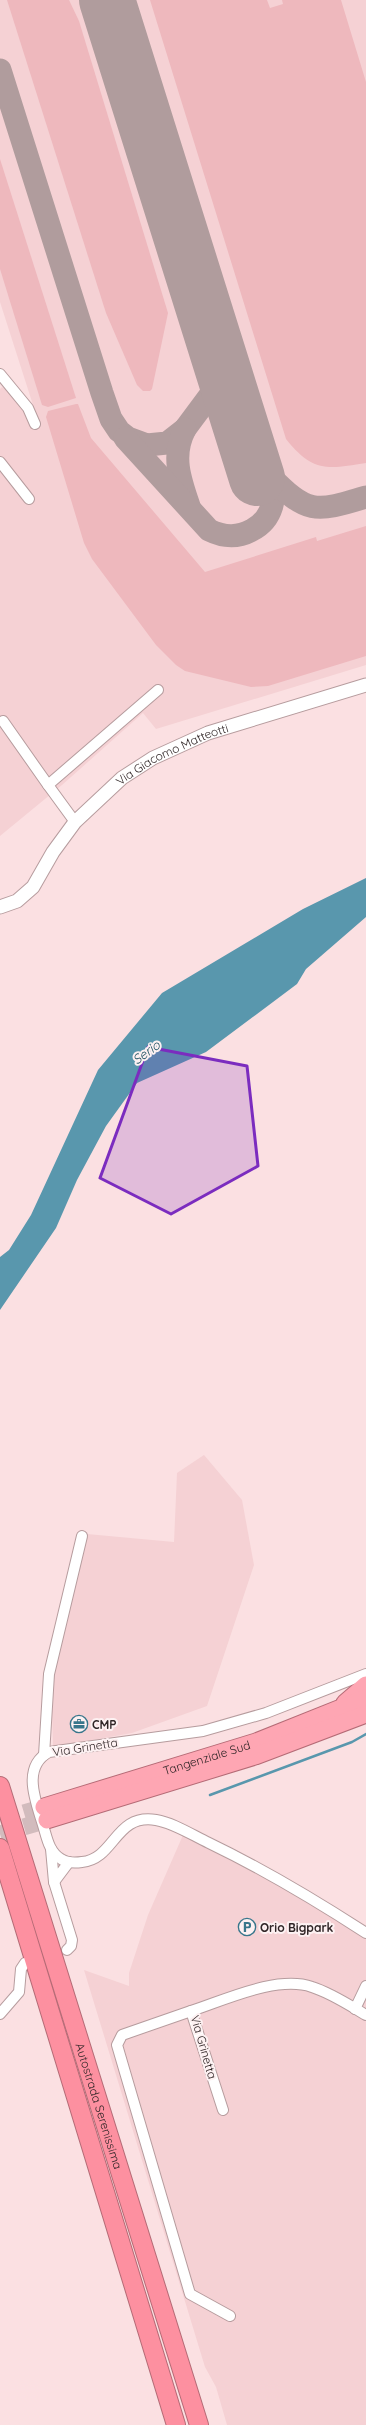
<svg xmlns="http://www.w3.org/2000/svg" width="366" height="2425" viewBox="0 0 366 2425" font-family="Quicksand,sans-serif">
	<rect width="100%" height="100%" fill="#fbe0e2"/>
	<!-- built -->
	<g fill="#f5d1d4">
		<path d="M0,0H366V665L156,729L143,713L62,785L0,836V389L2,387L33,405L0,302Z"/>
		<path d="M204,1455L242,1500L254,1565L207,1706L132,1733L53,1747L51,1672L87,1534L174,1542L177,1473Z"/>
		<path d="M183,1835L291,1890L366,1938V2425H227L216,2387L205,2367L84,1970L129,1986V1973L148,1915Z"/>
	</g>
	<!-- green -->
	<g fill="#eeb8bd">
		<path d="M7,0H69L79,21L168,313L152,389L150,391H143L137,385L106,313Z"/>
		<path d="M150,0H267L270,8L283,4L282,0H341L366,82V463C328,469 313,473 286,439Z"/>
		<path d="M0,159L76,398L48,407L42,405L0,269Z"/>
		<path d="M76,404H78L91,438L205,572L316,537L317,541L366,526V656L268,686L251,687L185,671L176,665L156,645L92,559L84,543L46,417L48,411Z"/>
	</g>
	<!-- water -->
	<path fill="#5997ad" d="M366,878V917L306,969L297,984L206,1052L137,1083L106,1126L77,1180L56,1228L0,1310V1257L9,1250L31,1215L98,1070L162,993L303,909Z"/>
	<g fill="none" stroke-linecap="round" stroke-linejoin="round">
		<!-- stream -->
		<path stroke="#5997ad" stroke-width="2.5" d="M210,1795L352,1742L366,1734"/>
		<!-- taxiway -->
		<g stroke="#b09c9d" stroke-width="23">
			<path d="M107,0V1"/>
			<path d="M0,70L102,393L111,419L119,431L128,438L147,445L167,443L185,429L211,394L216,382L217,357"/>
			<path d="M185,429C171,455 180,480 189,506"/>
			<path d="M125,438L209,530C223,537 238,538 252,530C272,520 279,495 269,475C265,467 256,462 253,454C242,430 237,402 229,378"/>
			<path d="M268,474C307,514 314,513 366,497"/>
		</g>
		<!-- runway -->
		<path stroke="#b09c9d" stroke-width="56" d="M107,0L257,478"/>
		<!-- trunk-tunnel -->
		<g stroke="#d2bbbd" stroke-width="17" stroke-dasharray="17 8" stroke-linecap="butt">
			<path d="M0,1820L44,1807"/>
			<path d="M0,1834L47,1820"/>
		</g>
		<defs>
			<g id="minor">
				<path d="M0,374L28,408L35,424"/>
				<path d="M0,462L29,499"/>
				<path d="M3,721L48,785"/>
				<path d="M75,822L48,785L158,690"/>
				<path d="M366,1674L266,1713L203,1731L49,1752C21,1767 36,1802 43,1825C47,1838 49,1852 61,1859C67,1863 75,1863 82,1862C115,1859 115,1813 156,1820C174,1823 192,1835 209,1843C263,1869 315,1900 366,1933"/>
				<path d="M44,1755L49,1674L82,1536"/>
				<path d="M51,1849L54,1882L69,1862"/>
				<path d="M54,1882L72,1940L71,1946L67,1950"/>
				<path d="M355,2009L366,1986"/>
				<path d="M191,2011L122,2035L117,2045L190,2294L230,2316"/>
				<path d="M0,2014L19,1992L21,1969L25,1963"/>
				<path d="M223,2110L191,2011C225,2000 277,1975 312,1987C331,1993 349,2005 366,2015"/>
			</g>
			<g id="tertiary">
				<path id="s1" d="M0,907L17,901L33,887L53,852L75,822L122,778L153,758L208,733L366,685"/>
			</g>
			<g id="trunk">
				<path d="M345,1703L366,1685"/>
				<path id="s2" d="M44,1807L256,1742L366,1698"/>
				<path d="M47,1820L255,1756L366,1714"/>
			</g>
			<g id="motorway">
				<path id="s3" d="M0,1786L199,2425"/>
				<path d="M0,1848L176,2425"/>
			</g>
		</defs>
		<!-- minor casing -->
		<use href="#minor" stroke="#b69c9e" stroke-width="12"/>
		<!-- tertiary casing -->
		<use href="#tertiary" stroke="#b69c9e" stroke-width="15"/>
		<!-- trunk casing -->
		<use href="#trunk" stroke="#b56b76" stroke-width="19"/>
		<!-- motorway casing -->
		<use href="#motorway" stroke="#b56b76" stroke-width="20"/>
		<!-- minor -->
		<use href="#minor" stroke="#fff" stroke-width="10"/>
		<!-- tertiary -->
		<use href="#tertiary" stroke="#fff" stroke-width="13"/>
		<!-- trunk -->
		<use href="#trunk" stroke="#fea6b3" stroke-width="17"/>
		<!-- motorway -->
		<use href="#motorway" stroke="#fd90a0" stroke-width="18"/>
	</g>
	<!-- marked area -->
	<path fill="#7b2cbf" fill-opacity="0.2" stroke="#7b2cbf" stroke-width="3" stroke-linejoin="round" d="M148,1047L247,1066L258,1166L171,1214L100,1178Z"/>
	<!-- icons -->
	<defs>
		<symbol id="office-ring" viewBox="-11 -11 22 22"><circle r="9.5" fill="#fdf1f2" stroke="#38768b" stroke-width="1.5"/><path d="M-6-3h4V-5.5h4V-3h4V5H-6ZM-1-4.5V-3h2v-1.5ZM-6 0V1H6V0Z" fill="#38768b"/></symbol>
		<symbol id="parking-ring" viewBox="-11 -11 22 22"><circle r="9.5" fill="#fdf1f2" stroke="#38768b" stroke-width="1.5"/><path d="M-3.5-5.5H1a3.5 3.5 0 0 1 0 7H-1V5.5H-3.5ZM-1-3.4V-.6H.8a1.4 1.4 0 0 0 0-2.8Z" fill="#38768b"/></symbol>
	</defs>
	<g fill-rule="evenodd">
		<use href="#office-ring" x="69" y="1714" width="20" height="20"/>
		<use href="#parking-ring" x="237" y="1917" width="20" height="20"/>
	</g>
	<g text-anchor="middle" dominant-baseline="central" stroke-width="4" stroke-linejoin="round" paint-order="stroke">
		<!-- street labels -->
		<g font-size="12" fill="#302627" stroke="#fdf1f2">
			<text stroke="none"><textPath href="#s1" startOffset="237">Via Giacomo Matteotti</textPath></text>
			<text transform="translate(85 1747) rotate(-9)">Via Grinetta</text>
			<text stroke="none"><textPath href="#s2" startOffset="170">Tangenziale Sud</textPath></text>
			<text transform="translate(204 2047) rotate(74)">Via Grinetta</text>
			<text stroke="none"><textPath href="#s3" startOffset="335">Autostrada Serenissima</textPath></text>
		</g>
		<!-- poi labels -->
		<g font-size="12" font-weight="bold" fill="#302627" stroke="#fdf1f2" text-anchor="start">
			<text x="92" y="1724">CMP</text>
			<text x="260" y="1927">Orio Bigpark</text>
		</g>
		<!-- water labels -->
		<g font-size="13" font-style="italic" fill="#1e5263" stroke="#fdf1f2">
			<text transform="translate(146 1052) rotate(-36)">Serio</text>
		</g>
	</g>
</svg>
